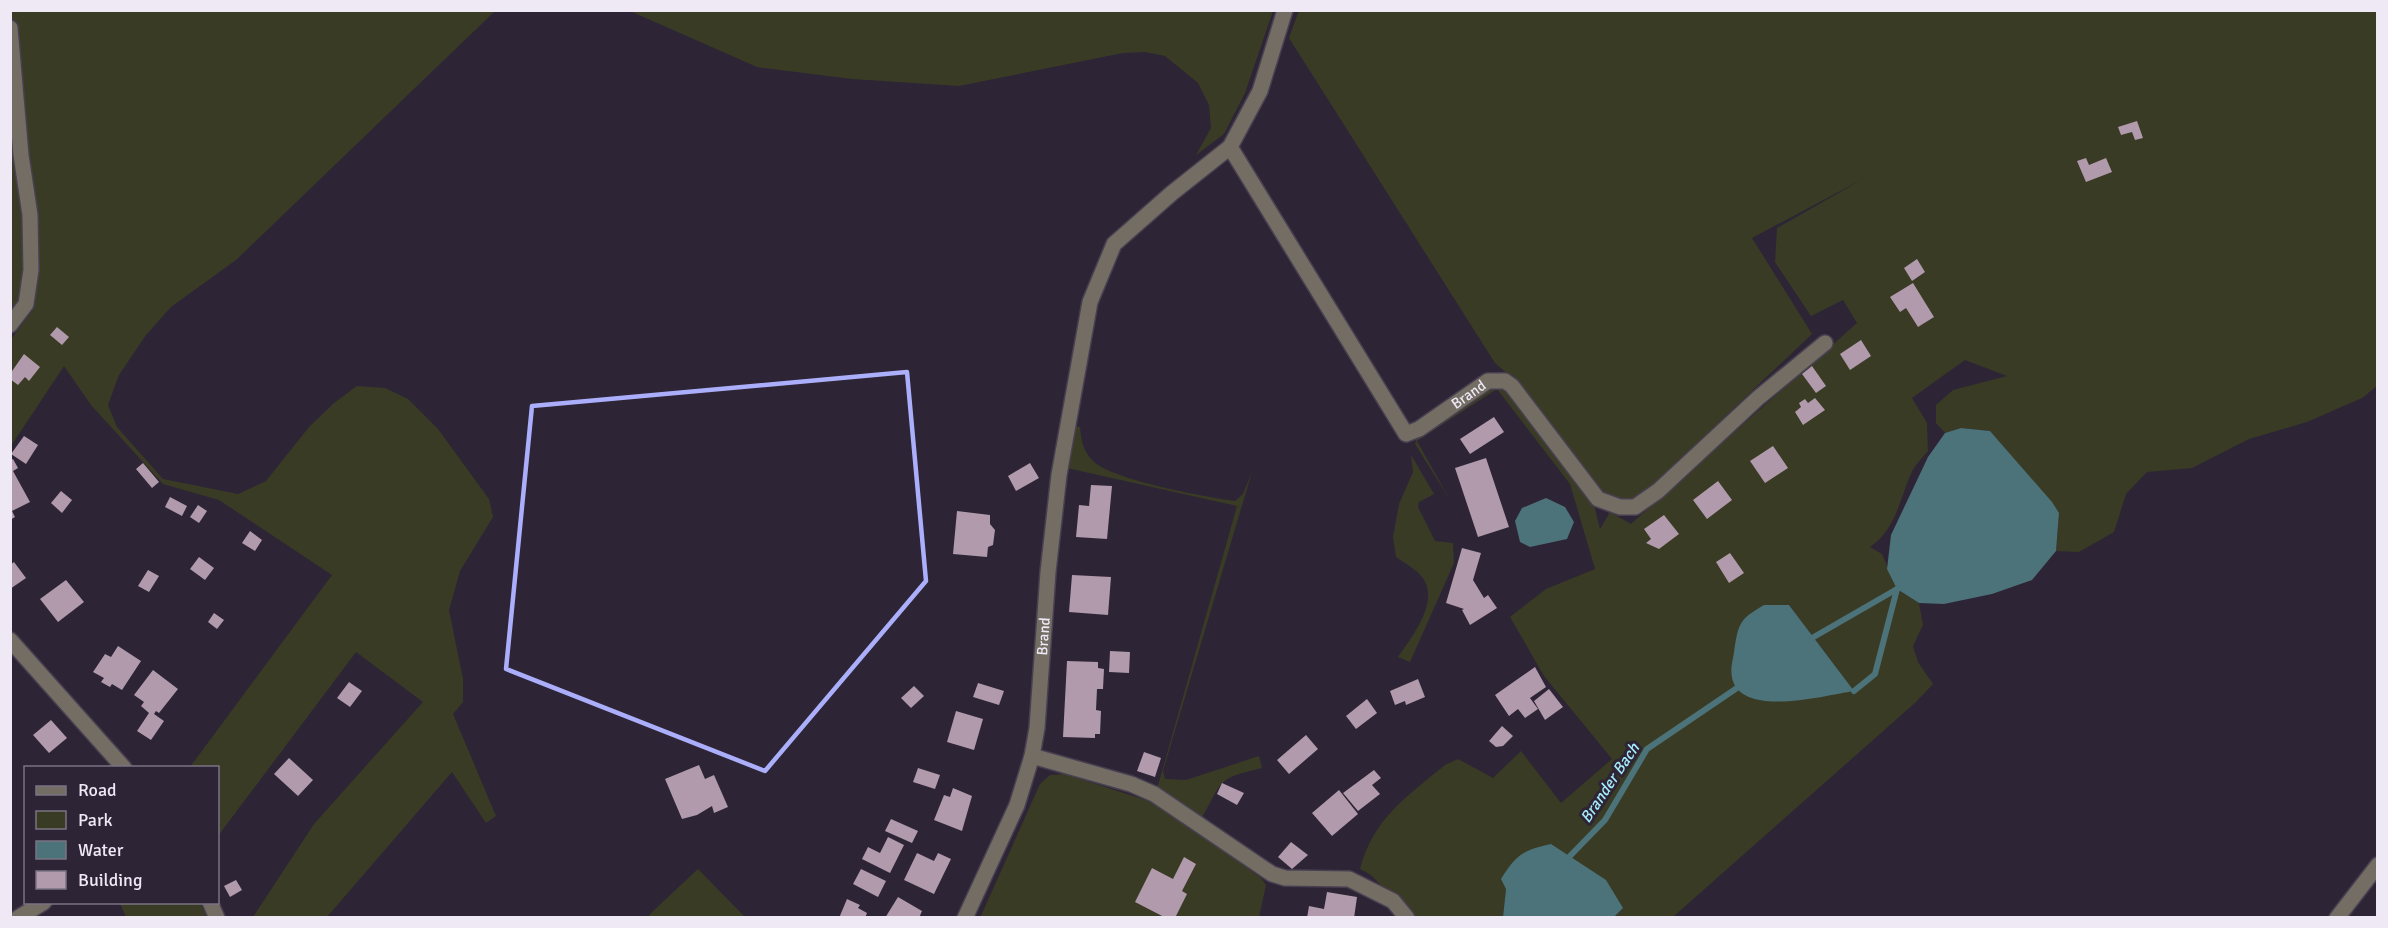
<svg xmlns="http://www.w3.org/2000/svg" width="2388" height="928" viewBox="0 0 2388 928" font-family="Signika,sans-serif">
	<rect width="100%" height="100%" fill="#2d2436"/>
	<!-- green -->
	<g fill="#393b25" fill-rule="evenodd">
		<path d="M1299,10L2377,11V386L2362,398L2307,422L2249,439L2192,468L2147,472L2126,494L2114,532L2079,552L2056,551L2059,513L1990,431L1961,428L1945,433L1936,423V405L1953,390L2007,376L1965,360L1912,398L1927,423L1928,451C1922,458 1914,466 1911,474C1899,501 1896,529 1870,547L1882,554L1897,589L1919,603L1923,625L1913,646L1918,662L1933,684L1916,702L1673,917H1614L1623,908L1551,844L1506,889L1503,917H1415C1409,901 1395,897 1383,887C1373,878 1375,876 1360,869C1373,819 1406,797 1445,765L1458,759L1493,778L1521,751L1561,803L1612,759L1544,676L1510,617L1546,589L1595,569L1570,484L1497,389L1417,441L1450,500L1415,444L1417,437L1486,389L1497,385L1505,387L1594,505L1600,529L1610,512L1631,524L1857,323L1843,300L1811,316L1775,262L1777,228L1863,179L1752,238L1812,334L1635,502L1610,501L1593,490L1519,384L1495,363L1289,38ZM1789,605L1853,690V691L1742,621Z"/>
		<path d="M10,11H495L236,260L171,307L146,335L119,375L108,405L117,427L163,479L238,494L266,481L309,427L334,403L357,386L385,388L408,399L438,429L489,499L493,517L460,571L449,610L463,679V702L453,714L496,816L486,823L452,772L327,917H253L314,824L423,702L356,652L218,836V768L190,767L332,575L219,500L163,484L91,405L64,366L11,446V339L33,310L36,295L21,296L11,313Z"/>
		<path d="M630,11H1273L1245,93L1224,134L1196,155L1211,128L1209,105L1198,83L1165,56L1145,52L1123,53L959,86L852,79L757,67Z"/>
		<path d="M1073,425L1080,427C1081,440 1083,451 1093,461C1112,480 1206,497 1235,501L1243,494L1252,472L1163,771L1165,779L1186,780L1259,756L1262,768C1217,779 1224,778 1202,818L1205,821L1157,789L1237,506L1067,468Z"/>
		<path d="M1411,455L1434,494L1419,502L1418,507L1435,541L1453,543L1454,563L1410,662L1398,657C1411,638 1441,601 1422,577C1416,569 1404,563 1396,557L1393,537L1399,504L1413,472Z"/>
		<path d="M1065,774L1161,805L1261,878L1266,885L1259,917L980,918L1040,784L1050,775Z"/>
		<path d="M698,869L745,917H648L651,913Z"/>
		<path d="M120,903H200L207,917H126Z"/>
	</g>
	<!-- water -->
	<g fill="#4c727a">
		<path d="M1961,428L1990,431L2052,502L2059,513L2056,551L2032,580L1992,594L1944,604L1919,603L1897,589L1887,569L1891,535L1928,457L1945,433Z"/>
		<path d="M1546,498L1565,507L1574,522L1567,539L1530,547L1520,542L1515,521L1522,508Z"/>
		<path d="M1764,605H1789L1854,691C1821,696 1717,725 1733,658C1735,648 1736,630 1742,622C1746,615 1758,609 1764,605Z"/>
		<path d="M1551,844L1606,880L1623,908L1614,917H1503L1506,889L1501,879C1516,855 1523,850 1551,844Z"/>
	</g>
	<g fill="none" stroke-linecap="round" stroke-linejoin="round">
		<!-- stream -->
		<g stroke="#4c727a" stroke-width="6">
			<path d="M1812,638L1897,589"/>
			<path d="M1854,691L1875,674L1897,589"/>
			<path d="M1569,857L1605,820L1647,749L1737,688"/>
		</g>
	</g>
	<!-- building -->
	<g fill="#b09aab">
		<path d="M2137,121L2143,138L2135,140L2132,132L2121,135L2118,127Z"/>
		<path d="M2086,158L2089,165L2106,158L2112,172L2086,182L2077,161Z"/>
		<path d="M1917,259L1925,272L1912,281L1904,268Z"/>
		<path d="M1913,283L1934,317L1918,327L1906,308L1900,312L1890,297Z"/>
		<path d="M57,327L69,337L62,345L50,335Z"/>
		<path d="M1861,340L1871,356L1850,370L1840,354Z"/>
		<path d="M24,354L40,367L29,381L25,377L18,385L10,379V374Z"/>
		<path d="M1812,366L1826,386L1816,393L1802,374Z"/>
		<path d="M1815,398L1825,410L1803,425L1795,412L1801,407L1799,403L1805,399L1808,403Z"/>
		<path d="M1494,417L1504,432L1470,454L1460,439Z"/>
		<path d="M24,436L38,445L26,464L11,454Z"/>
		<path d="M1773,446L1788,468L1765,483L1750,461Z"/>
		<path d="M1486,458L1509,527L1478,537L1455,468Z"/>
		<path d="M13,459L18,468L13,471L30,502L12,511L15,517L10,520V460Z"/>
		<path d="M143,463L159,482L152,488L136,469Z"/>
		<path d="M1030,463L1039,478L1016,491L1008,476Z"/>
		<path d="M1718,481L1732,500L1707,519L1693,500Z"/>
		<path d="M1091,485L1112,486L1107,539L1076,537L1079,505L1089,506Z"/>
		<path d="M61,491L72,500L62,513L51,503Z"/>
		<path d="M170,497L187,506L182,516L165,507Z"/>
		<path d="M198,505L207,511L199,523L190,517Z"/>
		<path d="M957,511L990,515V524L995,530L993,545L988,547L987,557L953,554Z"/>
		<path d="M1664,515L1679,534L1659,549L1646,543L1651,539L1644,529Z"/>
		<path d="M250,531L262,540L255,551L242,543Z"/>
		<path d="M1462,548L1481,553L1473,580L1484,598L1488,595L1497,608L1470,625L1462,610L1464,609L1446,603Z"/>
		<path d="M1730,553L1744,573L1729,583L1716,562Z"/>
		<path d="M199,557L214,568L205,580L190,569Z"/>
		<path d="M14,562L26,578L10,589V565Z"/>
		<path d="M148,570L159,576L149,592L138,586Z"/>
		<path d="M1072,575L1111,577L1108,615L1069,612Z"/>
		<path d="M66,580L84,602L58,622L40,599Z"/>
		<path d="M214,613L224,620L217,629L208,622Z"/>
		<path d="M118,646L141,661L122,690L112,684L110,687L101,682L104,678L93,672L105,654L111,657Z"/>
		<path d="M1110,651L1130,652L1129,673L1109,672Z"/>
		<path d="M1067,661L1098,662V668L1104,669L1103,689H1097L1096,710L1101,711L1100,734H1095V738L1063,737Z"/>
		<path d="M1535,667L1546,687L1530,698L1538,709L1525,718L1518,709L1509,716L1495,695Z"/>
		<path d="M153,670L178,689L159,713L156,711L154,714L164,721L151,740L137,731L149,713L141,706L144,702L134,695Z"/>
		<path d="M1418,679L1425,697L1406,705L1405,701L1395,705L1390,691Z"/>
		<path d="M349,682L362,691L350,707L337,698Z"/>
		<path d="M978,683L1004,691L999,705L973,697Z"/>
		<path d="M914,686L924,696L911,708L901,698Z"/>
		<path d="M1549,689L1563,707L1545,720L1534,701Z"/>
		<path d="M1367,699L1377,713L1356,729L1346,716Z"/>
		<path d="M956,711L983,719L974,750L947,742Z"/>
		<path d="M51,720L67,738L49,753L33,735Z"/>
		<path d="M1502,726L1513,736L1503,746L1496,747L1489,741Z"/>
		<path d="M1306,735L1318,749L1289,774L1277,760Z"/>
		<path d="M1144,752L1161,758L1155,777L1137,771Z"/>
		<path d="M289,758L313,780L298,796L274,774Z"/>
		<path d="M699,765L705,779L714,775L728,807L714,813L712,806L697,815L682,819L665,779Z"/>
		<path d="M918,768L940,775L935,789L913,782Z"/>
		<path d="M1374,770L1381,778L1372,785L1380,794L1358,811L1343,793Z"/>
		<path d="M1222,783L1244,793L1237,805L1217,794Z"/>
		<path d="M953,788L972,796L962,831L934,820L944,795L950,797Z"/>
		<path d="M1339,790L1358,814L1332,836L1312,813Z"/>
		<path d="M891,819L918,831L912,843L885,831Z"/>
		<path d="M888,837L904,845L890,873L862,859L868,847L880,853Z"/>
		<path d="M1291,842L1308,855L1292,869L1278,857Z"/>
		<path d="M917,853L934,861L938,853L951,859L934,894L904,880Z"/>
		<path d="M1184,857L1196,864L1182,891L1187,894L1175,918H1166L1135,902L1152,868L1173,879Z"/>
		<path d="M861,869L886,881L878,897L853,884Z"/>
		<path d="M236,880L242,890L230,897L224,886Z"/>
		<path d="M1327,892L1357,897L1354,918H1307L1309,906L1324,909Z"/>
		<path d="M898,897L922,911L919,918H885Z"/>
		<path d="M847,899L860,905L858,908L867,913L865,918H839Z"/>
	</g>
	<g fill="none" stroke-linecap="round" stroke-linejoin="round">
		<defs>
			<g id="minor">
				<path d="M10,28L21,155L30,215L31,270L26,304L10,325"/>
				<path id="s1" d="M1230,147L1406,434L1419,429L1488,381H1505L1512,386L1598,499L1620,507H1635L1658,491L1758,398L1825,343"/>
				<path d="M10,640L124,768"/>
				<path d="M1032,756L1131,784L1154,794L1272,874L1285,878L1349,879L1393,901L1407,918"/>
				<path d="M210,902L217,918"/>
				<path d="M18,918L44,902"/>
				<path id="s2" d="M965,918L1017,805L1032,756L1037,728L1048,572L1059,475L1090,302L1114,244L1172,193L1230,147L1260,91L1285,10"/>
				<path d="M2337,918L2378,865"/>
			</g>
		</defs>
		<!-- minor casing -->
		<use href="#minor" stroke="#484051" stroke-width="18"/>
		<!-- minor -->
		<use href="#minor" stroke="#736d64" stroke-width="15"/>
	</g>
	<!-- marked area -->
	<path fill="none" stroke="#abaffb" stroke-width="4.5" stroke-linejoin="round" d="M907,372L926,581L765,771L506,669L532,406Z"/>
	<g text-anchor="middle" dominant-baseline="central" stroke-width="6" stroke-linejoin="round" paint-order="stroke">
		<!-- street labels -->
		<g font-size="15" fill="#efe9f6" stroke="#2d2436">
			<text stroke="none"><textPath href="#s1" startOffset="411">Brand</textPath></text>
			<text stroke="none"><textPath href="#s2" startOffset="296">Brand</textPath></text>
		</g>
		<!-- water labels -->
		<g font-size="16" font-style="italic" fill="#a5edfc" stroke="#2d2436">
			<text transform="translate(1610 783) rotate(-56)">Brander Bach</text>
		</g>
	</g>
	<!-- border -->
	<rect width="2388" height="928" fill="none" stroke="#efe9f6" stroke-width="24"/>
	<!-- legend -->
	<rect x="24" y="766" width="195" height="138" fill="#2d2436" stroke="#7b7383" stroke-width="1.5"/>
	<rect x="36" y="786" width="30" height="9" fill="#736d64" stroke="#7b7383" stroke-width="1.5"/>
	<text x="78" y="796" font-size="18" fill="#efe9f6">Road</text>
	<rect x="36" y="811" width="30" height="18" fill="#393b25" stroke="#7b7383" stroke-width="1.5"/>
	<text x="78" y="826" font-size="18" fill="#efe9f6">Park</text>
	<rect x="36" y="841" width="30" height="18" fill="#4c727a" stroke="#7b7383" stroke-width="1.5"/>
	<text x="78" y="856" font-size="18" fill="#efe9f6">Water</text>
	<rect x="36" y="871" width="30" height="18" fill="#b09aab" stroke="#7b7383" stroke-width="1.5"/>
	<text x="78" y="886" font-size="18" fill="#efe9f6">Building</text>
</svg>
